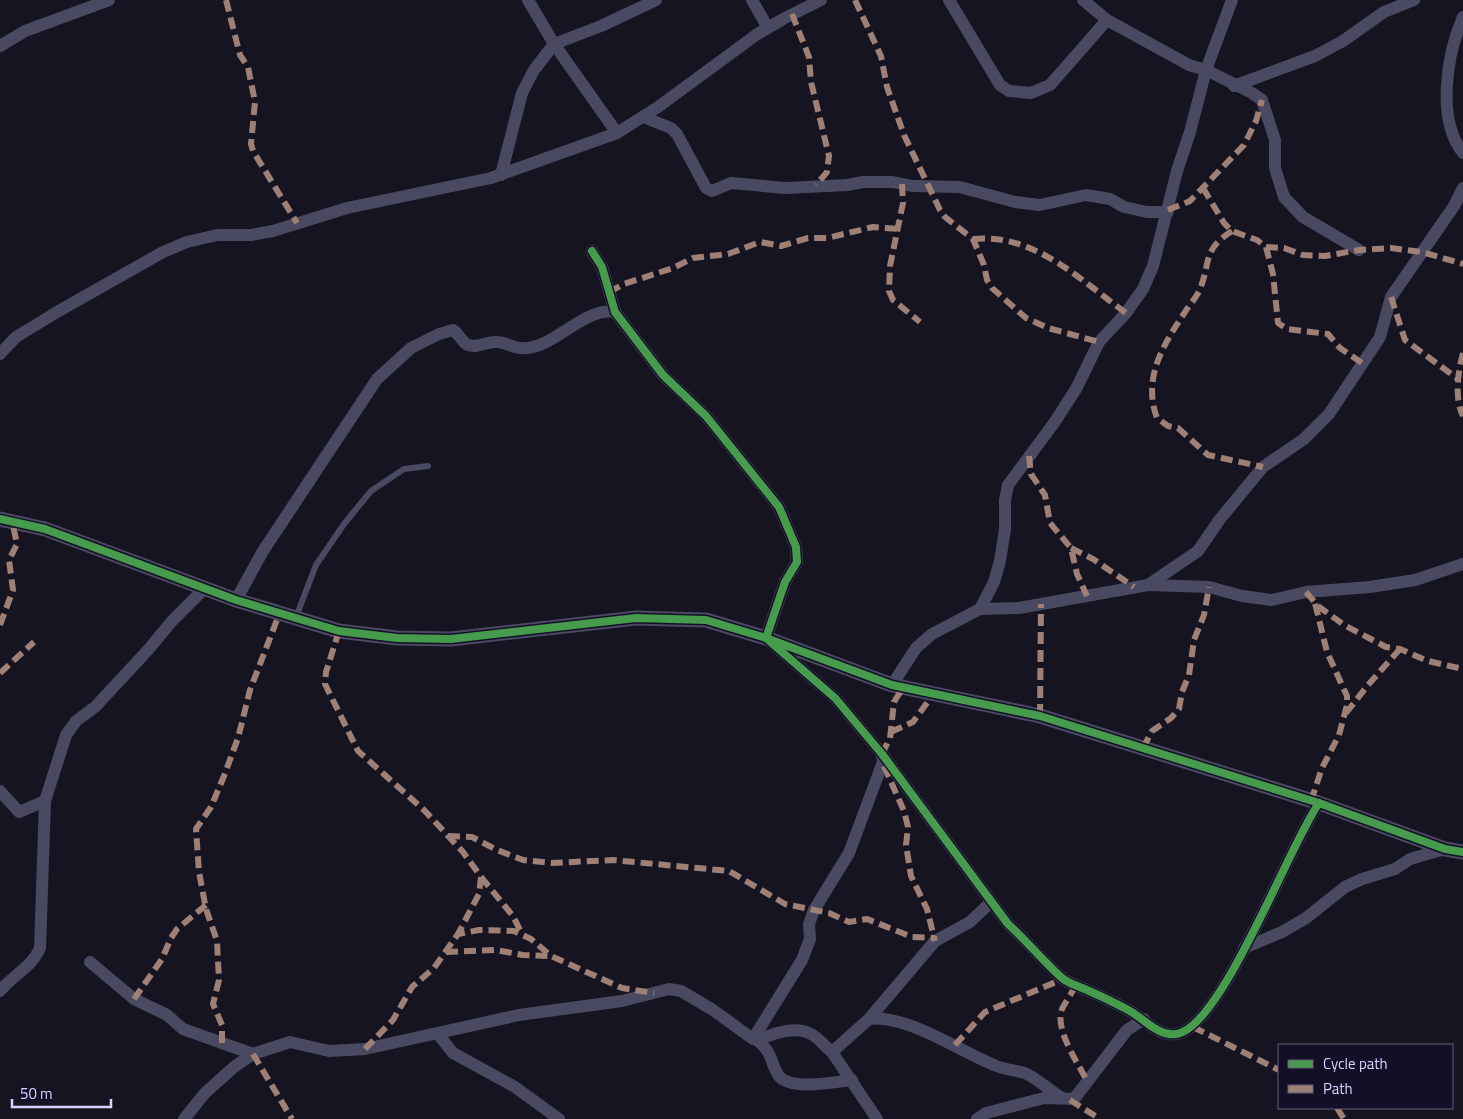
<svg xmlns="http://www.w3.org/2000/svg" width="1463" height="1119" viewBox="0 0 1463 1119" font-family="'Titillium Web',sans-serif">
	<rect width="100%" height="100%" fill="#161421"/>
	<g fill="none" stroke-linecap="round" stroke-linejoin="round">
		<!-- service -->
		<path stroke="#4a4962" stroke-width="6" d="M296,617L316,565L344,524L371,491L404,469L428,466"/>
		<!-- minor -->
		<g stroke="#4a4962" stroke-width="12">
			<path d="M528,0L554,44L617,133"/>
			<path d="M752,0L768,28"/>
			<path d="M949,0L1000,85L1009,91L1031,93L1050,85L1107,20"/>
			<path d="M1083,0L1107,20L1189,65L1206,70L1252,93L1262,100L1275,140V168L1284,197L1303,217L1359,250"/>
			<path d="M1463,17C1447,54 1436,119 1463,153"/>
			<path d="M0,46L25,31L109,0"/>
			<path d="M1234,86L1315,56L1343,41L1384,12L1414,0"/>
			<path d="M643,117L671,128L677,134L706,188L712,191L731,183L785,188L847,185L863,182H893L912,186L960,187L1015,202L1040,205L1086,195L1110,199L1124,207L1147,212H1168"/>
			<path d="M501,175L522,93L534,70L554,44L601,26L656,0"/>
			<path d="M592,251L602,267L615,312L663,375L706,416L779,507L796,547L797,562L785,582L766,638L835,698L882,754L1008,924C1027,941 1043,961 1062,978C1069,984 1081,987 1089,991C1103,997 1117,1004 1130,1011C1144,1019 1159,1037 1176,1034C1221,1029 1289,845 1319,803"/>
			<path d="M0,354L16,337L57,312L163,252L187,242L217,235H251L273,231L347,208L491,178L617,133L658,107L756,35L783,19L821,0"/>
			<path d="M1148,585L1198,551L1220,519L1263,467L1304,439L1329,414L1380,337L1391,297L1454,206L1463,188"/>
			<path d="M236,600L263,551L377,379L411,348L439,334L453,330C459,334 461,340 466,344C476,350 486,341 497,342C507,342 515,350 527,348C557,345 585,307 615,312"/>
			<path d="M980,609L994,582L1000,561L1005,529V500L1008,485L1054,423L1076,389L1099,342L1126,313L1143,289L1153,266L1177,171L1190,132L1206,70L1232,0"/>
			<path d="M892,685L916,648L932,634L980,609L1019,608L1148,585L1209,587L1242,596L1272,600L1306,592L1370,587L1415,580L1463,564"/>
			<path d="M0,791L19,812L45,801"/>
			<path d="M1244,948L1282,932L1306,918L1345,887L1362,879L1395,869L1410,859L1445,849"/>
			<path d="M90,962L134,999L167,1015L183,1029L253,1054"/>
			<path d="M0,991C13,975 32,967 40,948L45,801L66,735L76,721L95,707L148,650L172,621L205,588"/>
			<path d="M869,1019L935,941L970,922L991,902"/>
			<path d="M438,1034L453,1053L515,1087L559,1119"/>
			<path d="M753,1039L802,960L810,939L809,924L814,910L849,853L883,762L882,754"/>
			<path d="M757,1040C775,1055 769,1062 779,1076C791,1091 835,1082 852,1080"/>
			<path d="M832,1052L877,1119"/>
			<path d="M184,1119L205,1093L234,1067L253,1054L290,1042L329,1051L365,1049L519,1015L622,1001L669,989L681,991L713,1010L753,1039L757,1040C773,1034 794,1025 811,1034C819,1038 825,1047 832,1052L869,1019C904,1013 961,1052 994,1065C1004,1070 1017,1070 1027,1074C1039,1080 1050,1091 1062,1098"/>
			<path d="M977,1119L986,1113L1044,1098L1074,1099L1127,1030L1144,1019"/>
		</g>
		<!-- tertiary -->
		<path stroke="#4a4962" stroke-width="15" d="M0,519L45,529L236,600L339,631L397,638L451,639L636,618L706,620L766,638L892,685L1040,716L1319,803L1445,849L1463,852"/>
		<!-- quiet -->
		<g stroke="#9e8076" stroke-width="6" stroke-dasharray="12 6" stroke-linecap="butt">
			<path d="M226,0L240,55L248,67L255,102L251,144L253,151L297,223"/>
			<path d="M855,0L881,56L887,87L904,135L940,210L945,217L973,239L984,265L987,280L992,288L1026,318L1048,328L1099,342"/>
			<path d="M792,14L809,57L811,82L829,156L827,172L816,185"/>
			<path d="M902,184L903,203L890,266L889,291L893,300L920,322"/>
			<path d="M1203,188L1224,223L1232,231L1257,240L1266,247L1284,248L1303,255L1325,256L1359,250L1391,248L1422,252L1463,264"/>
			<path d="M1168,210L1190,201L1244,145L1256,121L1262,100"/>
			<path d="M1232,231C1202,250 1211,262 1200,289C1197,297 1190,304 1185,312C1164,344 1142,377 1157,418L1168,426L1178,428L1208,455L1263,467"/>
			<path d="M973,239C1034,233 1079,279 1126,313"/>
			<path d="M1266,247L1273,274L1278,323L1287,329L1328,334L1340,348L1362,363"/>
			<path d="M609,292L624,284L673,268L693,258L728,254L760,242L781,246L808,238H827L873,227L899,229"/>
			<path d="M1391,297L1405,340L1458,379"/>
			<path d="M1463,353C1458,372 1454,398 1463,416"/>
			<path d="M1029,456L1031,474L1045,495L1050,523L1071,548L1077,574L1087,596"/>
			<path d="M1071,548L1093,559L1134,587"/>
			<path d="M1306,592L1318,606L1344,625L1386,647L1400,649L1428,661L1463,669"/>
			<path d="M0,625L13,590L9,560L17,544L12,521"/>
			<path d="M339,631L326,672L325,684L358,751L425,811L463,852L481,877L479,894L458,934"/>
			<path d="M0,673L34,642"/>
			<path d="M1346,713L1368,685L1400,649"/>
			<path d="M1040,716L1041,604"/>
			<path d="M891,732L913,722L935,692"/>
			<path d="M1143,748L1152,731L1171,718L1179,709L1182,692L1189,675L1194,640L1204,615L1209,587"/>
			<path d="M882,754L890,738L894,702L904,686"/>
			<path d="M884,766L904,811L908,827L906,845L911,876L927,909L935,941"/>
			<path d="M1311,801L1322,768L1339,735L1347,705V696L1327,652L1315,603"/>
			<path d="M448,836L472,837L497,850L523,860L551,863L613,860L729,871L785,904L829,913L849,922L867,919L912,937L935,938"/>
			<path d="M481,877L513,916L522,934"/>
			<path d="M446,952L496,950L523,955L550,956"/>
			<path d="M1076,985C1072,993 1066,1001 1062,1009C1054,1030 1079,1064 1088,1083"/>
			<path d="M134,999L162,959L171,938L177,929L206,905"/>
			<path d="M1193,1027L1279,1070"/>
			<path d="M222,1043V1025L213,1004L219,980L217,941L206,909L199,872L196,829L211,807L224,776L238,738L250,690L280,612"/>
			<path d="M955,1045L985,1012L1063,979"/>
			<path d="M365,1049L393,1020L412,987L434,968L458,934L479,930L514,931L531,939L551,956L622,988L654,993"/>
			<path d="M253,1054L292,1119"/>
			<path d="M1070,1100L1100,1119"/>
			<path d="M1337,1108L1344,1119"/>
		</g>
		<defs>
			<g id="cycleway">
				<path d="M592,251L602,267L615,312L663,375L706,416L779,507L796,547L797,562L785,582L766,638L835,698L882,754L1008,924C1027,941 1043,961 1062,978C1069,984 1081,987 1089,991C1103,997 1117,1004 1130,1011C1144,1019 1159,1037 1176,1034C1221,1029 1289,845 1319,803"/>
				<path d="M0,519L45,529L236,600L339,631L397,638L451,639L636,618L706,620L766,638L892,685L1040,716L1319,803L1445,849L1463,852"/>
			</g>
		</defs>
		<!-- cycleway casing -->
		<use href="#cycleway" stroke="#130f26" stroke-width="11"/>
		<!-- cycleway -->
		<use href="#cycleway" stroke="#469c4c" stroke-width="8"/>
	</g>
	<!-- legend -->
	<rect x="1278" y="1044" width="175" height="65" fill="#130f26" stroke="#625e7d"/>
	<rect x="1288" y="1060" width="25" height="8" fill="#469c4c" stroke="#625e7d"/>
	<text x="1323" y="1069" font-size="15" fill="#d9d4ff">Cycle path</text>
	<rect x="1288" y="1085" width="25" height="8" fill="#9e8076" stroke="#625e7d"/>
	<text x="1323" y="1094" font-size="15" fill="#d9d4ff">Path</text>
	<!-- scale -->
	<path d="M12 1099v8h99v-8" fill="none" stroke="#d9d4ff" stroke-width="2.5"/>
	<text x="20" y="1099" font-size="15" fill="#d9d4ff" stroke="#130f26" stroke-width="4" paint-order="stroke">50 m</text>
</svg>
